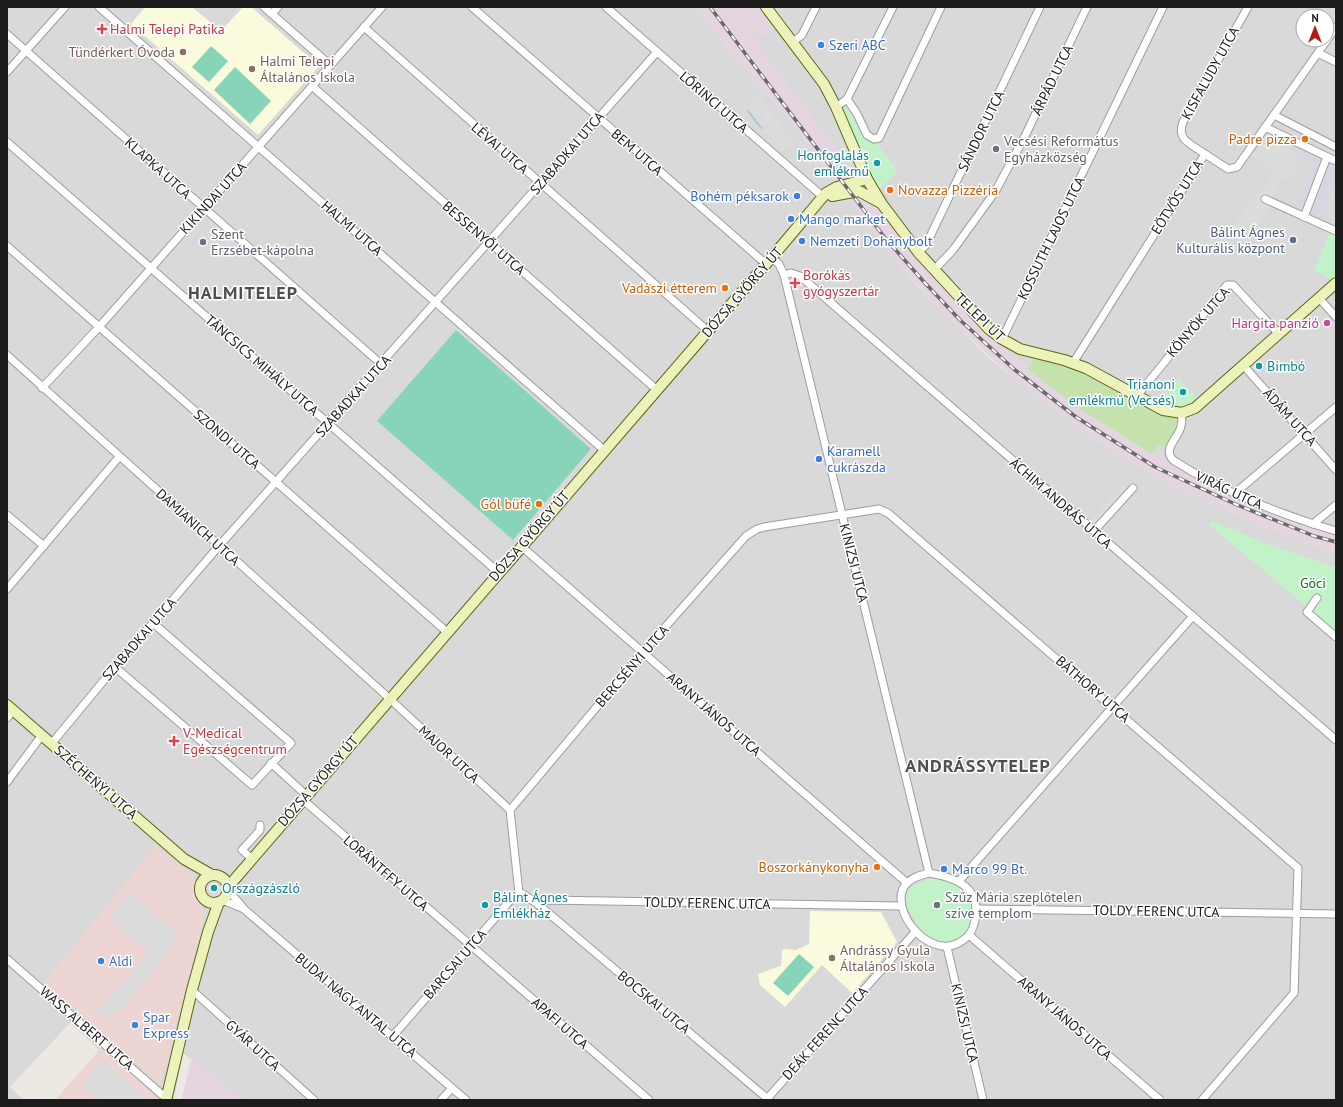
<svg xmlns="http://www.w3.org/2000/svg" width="1343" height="1107" viewBox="0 0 1343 1107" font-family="'PT Sans',sans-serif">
	<rect width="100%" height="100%" fill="#ece9e2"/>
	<!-- residential -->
	<g fill="#dad9d9" fill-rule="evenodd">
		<path d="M7,7H696L751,78L785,114L900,266L920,289L988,357L1016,381L1096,440L1170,485L1307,543L1336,553V568L1210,525L1336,631V1100H241L183,1053L174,1100H154L70,1023L10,1087L24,1100H7Z"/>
		<path d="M758,7H1336V535L1270,513L1224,492L1152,454L1159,445L1183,427L1185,424L1184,418L1176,419L1035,359L1027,369L1000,345L923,266L896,233L881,210L869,200L842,156L749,33L763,37L774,29ZM1303,16H1327V40H1303Z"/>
	</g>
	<!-- commercial -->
	<g fill="#ecd5d3">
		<path d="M156,845L195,878L196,891L201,902L203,915L201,932L160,1084L44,982Z"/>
		<path d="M102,1047L157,1098V1100H55Z"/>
	</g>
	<!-- industrial -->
	<g fill="#e4d5e1">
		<path d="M696,7H758L774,29L763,37L750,34L842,156L869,200L881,210L896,234L923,266L1000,345L1027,369L1080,409L1178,468L1270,513L1336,535V553L1252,523L1170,485L1096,440L1016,381L943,313L900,266L785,114L751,78Z"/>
		<path d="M192,1057L246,1100H181Z"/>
	</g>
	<!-- education -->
	<g fill="#fafbdc">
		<path d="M145,7H192L221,31L243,7H251L319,66L258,135L131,24Z"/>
		<path d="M810,911L881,912L897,942L852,993L822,965L785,1007L760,985L758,974L781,966L782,951L784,949L796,950L809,944Z"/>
	</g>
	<!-- grass -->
	<path fill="#c5e2ad" d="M1035,359L1076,368L1176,419L1184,418L1185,424L1168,447L1159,445L1152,454L1080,409L1027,369Z"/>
	<!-- park -->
	<g fill="#c2f3c8">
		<path d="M846,106H849L870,141L878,145L898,171L878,190L870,176L841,109Z"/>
		<path d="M1330,233L1336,236V277L1332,281L1314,270Z"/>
		<path d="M1179,379L1198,400C1184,410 1173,408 1159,401Z"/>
		<path d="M1212,521L1269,545L1336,568V631L1210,525Z"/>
		<path d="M938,878C965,883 989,915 961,937C955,942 946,944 938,941C930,939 922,930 917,924C897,897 905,882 938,878Z"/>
	</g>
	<!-- pitch -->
	<g fill="#88d4b9">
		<path d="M211,46L228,61L209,82L192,67Z"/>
		<path d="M235,67L271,101L250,124L214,90Z"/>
		<path d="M456,330L591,449L513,540L377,421Z"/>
		<path d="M799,954L814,967L788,996L773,983Z"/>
	</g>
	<!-- parking -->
	<g fill="#dcdcdc">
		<path d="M766,7H777L792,27L785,32Z"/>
		<path d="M757,94L794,143L782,152L766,131L770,128L767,125L763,127L759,121L764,117L761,113L756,117L748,107L754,103L751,98Z"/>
		<path d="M1268,136L1295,152L1299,171L1294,177L1284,178L1267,202L1271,206L1243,241L1229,229L1275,173L1251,155Z"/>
		<path d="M1123,485L1130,491L1098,527L1090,521Z"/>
		<path d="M130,893L175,930L172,937L177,941L119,1013L115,1010L107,1019L97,1012L149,952L109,918Z"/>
		<path d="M101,1059L147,1098V1100H99L82,1085Z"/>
	</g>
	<!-- plaza -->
	<path fill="#d7d7e1" d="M1273,125L1336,157V179L1319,223L1292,211L1312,164L1268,136Z"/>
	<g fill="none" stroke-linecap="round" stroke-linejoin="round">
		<!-- stream -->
		<path stroke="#a7c9d6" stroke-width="2" d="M748,111L761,128"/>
		<defs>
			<g id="street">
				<path d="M99,7L604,450"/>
				<path d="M264,7L330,65"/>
				<path d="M472,7L766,264"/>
				<path d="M606,7L822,196"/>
				<path d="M272,14L278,7"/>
				<path d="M364,27L708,331"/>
				<path d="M7,34L381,364"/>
				<path d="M1327,40L1336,27"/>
				<path d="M793,42L802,35L816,7"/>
				<path d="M1318,53L1336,62"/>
				<path d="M7,72L65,7"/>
				<path d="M312,86L657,390"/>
				<path d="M847,99L857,114L867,135L874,139L879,138L941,7"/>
				<path d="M836,107L847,99L893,7"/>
				<path d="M1274,115L1336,147"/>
				<path d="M1265,127L1336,161"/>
				<path d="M7,142L498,572"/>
				<path d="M1205,154C1191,144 1176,140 1183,122L1248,7"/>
				<path d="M1265,199L1336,231"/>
				<path d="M1304,217L1327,157"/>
				<path d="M7,246L447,632"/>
				<path d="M918,252L926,245L1040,7"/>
				<path d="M772,258L779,264L784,275L929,873"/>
				<path d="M934,270L953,250L995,192L1025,136L1087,7"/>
				<path d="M784,275L791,273L800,276L1336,740"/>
				<path d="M1319,298L1336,317"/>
				<path d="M1002,339L1163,7"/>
				<path d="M7,355L379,689L510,810"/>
				<path d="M1073,363L1205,154L1228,169L1237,167L1327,40"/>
				<path d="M1243,365L1336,470"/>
				<path d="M42,388L99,327L382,7"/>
				<path d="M1137,396L1227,285H1233L1279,334"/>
				<path d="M1182,413C1182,418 1182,422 1181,426C1179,438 1162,448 1173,460C1224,493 1279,514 1336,531"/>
				<path d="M1234,494L1336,407"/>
				<path d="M7,515L44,546"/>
				<path d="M1313,524L1336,505"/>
				<path d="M1094,531L1133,488"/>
				<path d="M521,546L907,883"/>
				<path d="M7,589L119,457"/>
				<path d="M1317,598L1307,612L1336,637"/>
				<path d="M115,667L252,785L291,743L153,623"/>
				<path d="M7,718L13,711"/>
				<path d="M52,743L115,667L219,546L657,52"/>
				<path d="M271,763L306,795"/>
				<path d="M7,782L42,735"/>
				<path d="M302,799L649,1100"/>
				<path d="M252,859L242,850L260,830V825"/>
				<path d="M929,873C953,877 978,885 976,914C975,922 973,931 968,936C933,971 884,906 907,883C913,877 921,875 929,873Z"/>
				<path d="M959,881L1193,616"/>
				<path d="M228,890L245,910L466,1100"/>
				<path d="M519,893L510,810L643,652L746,536L757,529L764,527L879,509L888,513L1298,868L1294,993L1202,1100"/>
				<path d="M519,893L523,894L539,905L769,1100"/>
				<path d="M222,900L242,908"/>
				<path d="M539,905L547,900L901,906"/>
				<path d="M976,909L1336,914"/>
				<path d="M969,935L1160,1100"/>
				<path d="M947,947L983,1100"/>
				<path d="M7,959L167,1099"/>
				<path d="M192,990L314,1100"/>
				<path d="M393,1036L514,896L519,893"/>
				<path d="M441,1100L452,1088"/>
				<path d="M766,1100L916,931"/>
			</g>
			<g id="secondary">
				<path d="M766,7L824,84L836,107L867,179L882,204L918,252L989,329L1002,339L1020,349L1064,360L1086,368L1163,410L1182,413L1195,408L1336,283"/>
				<path d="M832,196L859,191L879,202"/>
				<path d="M7,705L184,859L212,875"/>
				<circle cx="214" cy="889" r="14"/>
				<path d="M228,887L778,250L826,193L837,187L867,179"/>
				<path d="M166,1100L192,990L208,932L219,902"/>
			</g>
		</defs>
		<!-- street casing -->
		<use href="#street" stroke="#9d9d9d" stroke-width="9"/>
		<!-- secondary casing -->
		<use href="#secondary" stroke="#596610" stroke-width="12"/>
		<!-- street -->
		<use href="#street" stroke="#fff" stroke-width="7"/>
		<!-- secondary -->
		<use href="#secondary" stroke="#edf2ba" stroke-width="10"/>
		<defs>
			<path id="rail" d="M710,7L885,238L925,283L960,320L1015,370L1076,417L1155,467L1235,504L1314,536L1336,542"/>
		</defs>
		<!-- rail casing -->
		<use href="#rail" stroke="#6a6a6a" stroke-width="3.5"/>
		<!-- rail -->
		<use href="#rail" stroke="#fff" stroke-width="2" stroke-dasharray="6" stroke-linecap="butt"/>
	</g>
	<!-- markers -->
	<g fill="#e0444e" stroke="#fff" stroke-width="1.5">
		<path d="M100 23h4v4h4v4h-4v4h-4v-4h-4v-4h4z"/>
		<path d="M793 277h4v4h4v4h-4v4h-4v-4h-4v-4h4z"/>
		<path d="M172 735h4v4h4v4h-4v4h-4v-4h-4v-4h4z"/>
	</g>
	<g fill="#3f7fe0" stroke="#fff" stroke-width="1.5">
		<circle cx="821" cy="45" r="4"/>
		<circle cx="797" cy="196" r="4"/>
		<circle cx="791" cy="219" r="4"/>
		<circle cx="802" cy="241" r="4"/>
		<circle cx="819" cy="459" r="4"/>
		<circle cx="944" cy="869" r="4"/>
		<circle cx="101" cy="961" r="4"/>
		<circle cx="135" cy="1025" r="4"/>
	</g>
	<g fill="#8d6e63" stroke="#fff" stroke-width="1.5">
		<circle cx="183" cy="52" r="4"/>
		<circle cx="252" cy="69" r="4"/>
		<circle cx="832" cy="958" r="4"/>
	</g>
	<g fill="#e8710a" stroke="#fff" stroke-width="1.5">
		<circle cx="1305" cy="139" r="4"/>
		<circle cx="890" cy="190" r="4"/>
		<circle cx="725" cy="288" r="4"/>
		<circle cx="539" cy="504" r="4"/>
		<circle cx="877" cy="867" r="4"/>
	</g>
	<g fill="#6b7280" stroke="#fff" stroke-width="1.5">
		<circle cx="996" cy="149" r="4"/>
		<circle cx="203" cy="242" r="4"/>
		<circle cx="937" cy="905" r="4"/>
	</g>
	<g fill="#0f9aa8" stroke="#fff" stroke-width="1.5">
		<circle cx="877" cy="163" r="4"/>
		<circle cx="1259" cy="366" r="4"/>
		<circle cx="1183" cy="392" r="4"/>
		<circle cx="214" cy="888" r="4"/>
		<circle cx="485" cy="905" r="4"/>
	</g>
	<circle fill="#5c6f8a" stroke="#fff" stroke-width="1.5" cx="1293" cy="240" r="4"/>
	<circle fill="#d1479c" stroke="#fff" stroke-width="1.5" cx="1327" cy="323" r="4"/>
	<g text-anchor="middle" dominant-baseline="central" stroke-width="3" stroke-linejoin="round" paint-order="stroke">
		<!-- health labels -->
		<g font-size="14" fill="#be3a42" stroke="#fff" text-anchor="start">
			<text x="110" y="29">Halmi Telepi Patika</text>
			<text x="803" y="275">Borókás<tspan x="803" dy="16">gyógyszertár</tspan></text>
			<text x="183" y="733">V-Medical<tspan x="183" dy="16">Egészségcentrum</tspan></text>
		</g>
		<!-- shop labels -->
		<g font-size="14" fill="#366cbe" stroke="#fff" text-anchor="start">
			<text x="829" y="45">Szeri ABC</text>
			<text x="789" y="196" text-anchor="end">Bohém péksarok</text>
			<text x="799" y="219">Mango market</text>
			<text x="810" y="241">Nemzeti Dohánybolt</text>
			<text x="827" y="451">Karamell<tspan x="827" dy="16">cukrászda</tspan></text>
			<text x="952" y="869">Marco 99 Bt.</text>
			<text x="109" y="961">Aldi</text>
			<text x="143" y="1017">Spar<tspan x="143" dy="16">Express</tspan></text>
		</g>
		<!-- education labels -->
		<g font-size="14" fill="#785e54" stroke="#fff" text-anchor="start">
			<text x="175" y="52" text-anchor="end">Tündérkert Óvoda</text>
			<text x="260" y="61">Halmi Telepi<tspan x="260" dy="16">Általános Iskola</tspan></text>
			<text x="840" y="950">Andrássy Gyula<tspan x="840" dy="16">Általános Iskola</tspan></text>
		</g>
		<!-- street labels -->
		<g font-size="14" fill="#1c1c1c" stroke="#fff">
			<text transform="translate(1210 73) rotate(-61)">KISFALUDY UTCA</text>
			<text transform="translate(1052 80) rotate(-64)">ÁRPÁD UTCA</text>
			<text transform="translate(714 102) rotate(41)">LŐRINCI UTCA</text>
			<text transform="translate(981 131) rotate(-64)">SÁNDOR UTCA</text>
			<text transform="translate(500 148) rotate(41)">LÉVAI UTCA</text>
			<text transform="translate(637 152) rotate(41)">BEM UTCA</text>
			<text transform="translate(567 153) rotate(-49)">SZABADKAI UTCA</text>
			<text transform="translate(158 168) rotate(42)">KLAPKA UTCA</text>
			<text transform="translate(1177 197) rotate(-58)">EÖTVÖS UTCA</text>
			<text transform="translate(213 198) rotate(-48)">KIKINDAI UTCA</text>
			<text transform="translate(352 228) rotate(41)">HALMI UTCA</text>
			<text transform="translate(484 238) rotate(41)">BESSENYŐI UTCA</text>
			<text transform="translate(1051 238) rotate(-64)">KOSSUTH LAJOS UTCA</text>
			<text transform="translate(742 292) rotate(-49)">DÓZSA GYÖRGY ÚT</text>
			<text transform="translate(980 317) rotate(44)">TELEPI ÚT</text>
			<text transform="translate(1198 322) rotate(-49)">KÖNYÖK UTCA</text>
			<text transform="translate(262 365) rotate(41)">TÁNCSICS MIHÁLY UTCA</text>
			<text transform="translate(353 396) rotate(-48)">SZABADKAI UTCA</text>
			<text transform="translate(1290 417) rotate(48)">ÁDÁM UTCA</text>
			<text transform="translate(227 439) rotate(41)">SZONDI UTCA</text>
			<text transform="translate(1229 490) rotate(25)">VIRÁG UTCA</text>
			<text transform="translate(1061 503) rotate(41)">ÁCHIM ANDRÁS UTCA</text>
			<text transform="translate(198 527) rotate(42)">DAMJANICH UTCA</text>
			<text transform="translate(529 536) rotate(-49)">DÓZSA GYÖRGY ÚT</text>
			<text transform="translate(854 563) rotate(76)">KINIZSI UTCA</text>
			<text transform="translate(139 639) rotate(-49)">SZABADKAI UTCA</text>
			<text transform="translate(632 666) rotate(-49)">BERCSÉNYI UTCA</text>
			<text transform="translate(1093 689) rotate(41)">BÁTHORY UTCA</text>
			<text transform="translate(714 714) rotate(41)">ARANY JÁNOS UTCA</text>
			<text transform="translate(449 754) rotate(43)">MAJOR UTCA</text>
			<text transform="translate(318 781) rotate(-49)">DÓZSA GYÖRGY ÚT</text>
			<text transform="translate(96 782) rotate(41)">SZÉCHENYI UTCA</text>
			<text transform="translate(386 873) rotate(41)">LORÁNTFFY UTCA</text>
			<text transform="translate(707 903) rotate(1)">TOLDY FERENC UTCA</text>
			<text transform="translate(1156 911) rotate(1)">TOLDY FERENC UTCA</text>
			<text transform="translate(455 964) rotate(-49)">BARCSAI UTCA</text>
			<text transform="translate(654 1002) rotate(40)">BOCSKAI UTCA</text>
			<text transform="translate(356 1005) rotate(40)">BUDAI NAGY ANTAL UTCA</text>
			<text transform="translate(1065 1018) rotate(41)">ARANY JÁNOS UTCA</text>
			<text transform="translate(560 1023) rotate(41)">APAFI UTCA</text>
			<text transform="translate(965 1023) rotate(77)">KINIZSI UTCA</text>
			<text transform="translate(87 1028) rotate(41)">WASS ALBERT UTCA</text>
			<text transform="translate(825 1033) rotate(-48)">DEÁK FERENC UTCA</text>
			<text transform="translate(253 1045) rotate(42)">GYÁR UTCA</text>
		</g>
		<!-- food labels -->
		<g font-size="14" fill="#c56008" stroke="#fff" text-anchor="end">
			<text x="1297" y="139">Padre pizza</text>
			<text x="898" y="190" text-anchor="start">Novazza Pizzéria</text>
			<text x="717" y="288">Vadászi étterem</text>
			<text x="531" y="504">Gól büfé</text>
			<text x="869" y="867">Boszorkánykonyha</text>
		</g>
		<!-- worship labels -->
		<g font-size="14" fill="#5b616d" stroke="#fff" text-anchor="start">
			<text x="1004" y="141">Vecsési Református<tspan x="1004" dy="16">Egyházközség</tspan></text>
			<text x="211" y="234">Szent<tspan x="211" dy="16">Erzsébet-kápolna</tspan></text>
			<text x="945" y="897">Szűz Mária szeplőtelen<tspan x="945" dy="16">szíve templom</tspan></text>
		</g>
		<!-- culture labels -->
		<g font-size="14" fill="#0d838f" stroke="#fff" text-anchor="start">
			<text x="869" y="155" text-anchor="end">Honfoglalás<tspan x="869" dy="16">emlékmű</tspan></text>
			<text x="1267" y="366">Bimbó</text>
			<text x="1175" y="384" text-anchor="end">Trianoni<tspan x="1175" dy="16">emlékmű (Vecsés)</tspan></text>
			<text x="222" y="888">Országzászló</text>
			<text x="493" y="897">Bálint Ágnes<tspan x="493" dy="16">Emlékház</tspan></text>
		</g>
		<!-- service labels -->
		<g font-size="14" fill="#4e5e75" stroke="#fff" text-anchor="end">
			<text x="1285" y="232">Bálint Ágnes<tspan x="1285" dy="16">Kulturális központ</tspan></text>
		</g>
		<!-- hotel labels -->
		<g font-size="14" fill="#b23c85" stroke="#fff" text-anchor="end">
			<text x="1319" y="323">Hargita panzió</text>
		</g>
		<!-- park labels -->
		<g font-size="14" fill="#166d20" stroke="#fff">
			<text x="1313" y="583">Göci</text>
		</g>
		<!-- district labels -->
		<g font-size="18" font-weight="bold" letter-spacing="1" fill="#4f4f4f" stroke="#fff">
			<text x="243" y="292">HALMITELEP</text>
			<text x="978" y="765">ANDRÁSSYTELEP</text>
		</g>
	</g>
	<!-- border -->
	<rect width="1343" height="1107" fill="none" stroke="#1c1c1c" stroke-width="16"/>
	<!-- north arrow -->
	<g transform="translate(1315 28)"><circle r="19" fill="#ffffff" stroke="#a4a4a4"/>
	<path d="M0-3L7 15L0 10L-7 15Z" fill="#b31a14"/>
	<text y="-6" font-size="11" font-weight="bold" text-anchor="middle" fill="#1c1c1c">N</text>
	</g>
</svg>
